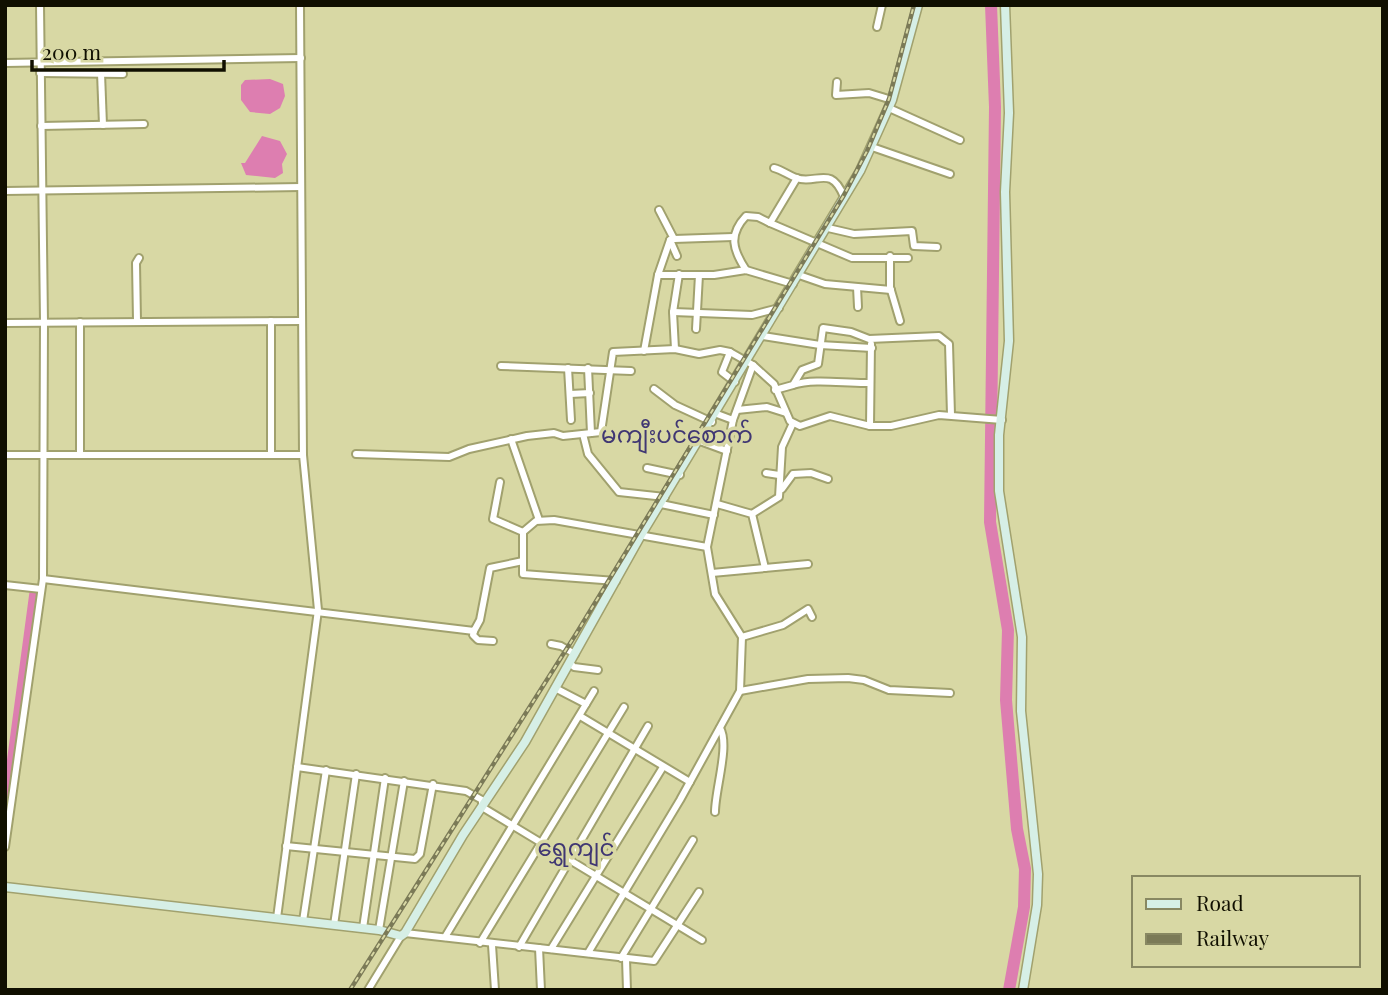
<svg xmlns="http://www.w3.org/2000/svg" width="1388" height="995" viewBox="0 0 1388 995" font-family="'Playfair Display','Noto Sans Myanmar',serif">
	<rect width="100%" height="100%" fill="#d8d8a4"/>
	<!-- water -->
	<g fill="#dd7eb0">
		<path d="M270,79L283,84L285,96L280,108L270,114L250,112L241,100V85L245,80Z"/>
		<path d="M262,136L280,141L287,154L282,164L283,173L275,178L246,175L241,163H245Z"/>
	</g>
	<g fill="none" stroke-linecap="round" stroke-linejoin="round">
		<!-- canal -->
		<path stroke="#dd7eb0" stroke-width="7" d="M5,801L33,592"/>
		<!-- river -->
		<path stroke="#dd7eb0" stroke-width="12" d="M991,5L995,107L990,522L1008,630L1006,700L1017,829L1025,869L1024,907L1009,990"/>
		<defs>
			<g id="street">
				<path d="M877,27L882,5"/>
				<path d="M5,63L301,58"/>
				<path d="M40,73L123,74"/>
				<path d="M101,73L103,125"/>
				<path d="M837,82L836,95L869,93L892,100"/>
				<path d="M889,108L960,140"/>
				<path d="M41,126L144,124"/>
				<path d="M872,147L950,174"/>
				<path d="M774,168C782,170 788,175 796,178C817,185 831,164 844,197"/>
				<path d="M797,178L770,223L852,258H908"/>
				<path d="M5,191L301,187"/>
				<path d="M828,228L854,234L912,231L914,246L937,247"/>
				<path d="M674,239L733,237"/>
				<path d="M670,240L677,256"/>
				<path d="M890,256V287L900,321"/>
				<path d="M746,270C733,250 728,235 746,216L758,217L770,223"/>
				<path d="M658,275H714L746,270L793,284"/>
				<path d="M799,275L825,284L891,290"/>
				<path d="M857,287L858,307"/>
				<path d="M673,312L752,315L779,308"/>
				<path d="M137,321L136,263L139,258"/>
				<path d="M271,321V455"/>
				<path d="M5,323L302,321"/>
				<path d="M696,329L699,275"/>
				<path d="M763,336L820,345L872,348"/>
				<path d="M675,349L673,312L679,274"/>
				<path d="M644,351L658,275L670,240L674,239L659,210"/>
				<path d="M730,352L722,372L735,382"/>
				<path d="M501,366L631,371"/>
				<path d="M568,368L571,420"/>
				<path d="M588,368L591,433"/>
				<path d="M793,385C815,378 846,384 870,383"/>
				<path d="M654,389L675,405L712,422"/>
				<path d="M775,390L793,385L802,370L818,364L823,328L851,332L869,339L939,336L949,344L951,415"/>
				<path d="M570,394L590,393"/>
				<path d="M737,410L767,407L786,413"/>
				<path d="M717,414L733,420"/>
				<path d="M870,426L871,344"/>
				<path d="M583,434L588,454L619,492L665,497"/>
				<path d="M511,439L539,520"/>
				<path d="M700,441L727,451"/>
				<path d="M356,454L449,457L469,449L527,436L554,433L563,436L601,432L613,352L675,349L699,354L720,350L730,352L753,365L774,384L790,421L800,426L830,416L870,426H891L939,415L1002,420"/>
				<path d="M5,455H303"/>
				<path d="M80,455V322"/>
				<path d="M647,468L680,475"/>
				<path d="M766,473L779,475"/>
				<path d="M500,482L493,519L523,532"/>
				<path d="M782,489L793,474L811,473L828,479"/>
				<path d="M661,504L714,515"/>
				<path d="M717,504L752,514L765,568"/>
				<path d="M752,514L779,497L782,447L793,423"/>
				<path d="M712,573L808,564"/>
				<path d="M43,579L474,631L480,620L490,568L523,561"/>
				<path d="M616,581L523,574V532L536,521L554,520L707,547"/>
				<path d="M5,585L41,589"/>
				<path d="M474,631L473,635L478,640L493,641"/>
				<path d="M742,637L783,625L808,609L812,617"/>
				<path d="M551,644L561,646L575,654"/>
				<path d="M570,663L574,667L598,670"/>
				<path d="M555,688L586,704"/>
				<path d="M740,691L808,679L848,678L864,680L889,690L950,693"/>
				<path d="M580,716L690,782"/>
				<path d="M297,767L466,791L482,800V807L702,940"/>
				<path d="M715,812C715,790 730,745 720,728"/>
				<path d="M286,846L415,859L420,854L433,784"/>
				<path d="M5,847L43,579L44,322L40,5"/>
				<path d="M277,918L318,610L303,455L300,5"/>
				<path d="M303,921L326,770"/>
				<path d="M334,925L356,774"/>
				<path d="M363,928L385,778"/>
				<path d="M379,930L404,781"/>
				<path d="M405,933L654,961L699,892"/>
				<path d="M445,937L594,691"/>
				<path d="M480,943L624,707"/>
				<path d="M492,945L495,990"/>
				<path d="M519,947L648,726"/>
				<path d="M539,948L541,990"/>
				<path d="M551,949L663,767"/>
				<path d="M588,953L680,800L740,691L742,637L715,594L707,547L733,420L753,365"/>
				<path d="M621,958L693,840"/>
				<path d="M626,959L627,990"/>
				<path d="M368,990L401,936"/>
			</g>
			<g id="secondary">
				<path d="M1005,5L1009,113L1005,192L1009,341L999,435V491L1022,637L1021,711L1038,874L1037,905L1023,990"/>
				<path d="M5,887L379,930L401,936L405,933L463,835L525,742L641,535L860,171L892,100L918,5"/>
			</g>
		</defs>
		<!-- street casing -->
		<use href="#street" stroke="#a1a16e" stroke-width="10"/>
		<!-- secondary casing -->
		<use href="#secondary" stroke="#a1a16e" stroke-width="11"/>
		<!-- street -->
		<use href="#street" stroke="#fff" stroke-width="6"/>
		<!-- secondary -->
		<use href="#secondary" stroke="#d6efe6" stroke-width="8"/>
		<defs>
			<path id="rail" d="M350,990L576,634L844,195L867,151L889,99L914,5"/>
		</defs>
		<!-- rail casing -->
		<use href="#rail" stroke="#7b7a57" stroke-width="4.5"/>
		<!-- rail -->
		<use href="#rail" stroke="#d8d8a4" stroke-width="2" stroke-dasharray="5" stroke-linecap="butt"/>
	</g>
	<g text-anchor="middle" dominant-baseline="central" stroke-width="7" stroke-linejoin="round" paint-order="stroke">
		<!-- quarter labels -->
		<g font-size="23" fill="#403773" stroke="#d8d8a4">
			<text x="677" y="433">မကျီးပင်စောက်</text>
			<text x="576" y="846">ရွှေကျင်</text>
		</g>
	</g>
	<!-- border -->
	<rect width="1388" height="995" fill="none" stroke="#100f00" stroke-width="14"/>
	<!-- legend -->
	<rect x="1132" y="876" width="228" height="91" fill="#d8d8a4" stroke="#888862" stroke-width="2"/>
	<rect x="1146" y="899" width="35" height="10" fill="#d6efe6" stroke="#888862" stroke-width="2"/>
	<text x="1196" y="911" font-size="21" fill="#100f00">Road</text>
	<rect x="1146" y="934" width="35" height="10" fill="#7b7a57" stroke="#888862" stroke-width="2"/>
	<text x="1196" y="946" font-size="21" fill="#100f00">Railway</text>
	<!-- scale -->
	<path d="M32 60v10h192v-10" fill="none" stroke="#100f00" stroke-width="3.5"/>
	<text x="42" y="60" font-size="21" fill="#100f00" stroke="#d8d8a4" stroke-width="5" paint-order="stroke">200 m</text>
</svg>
